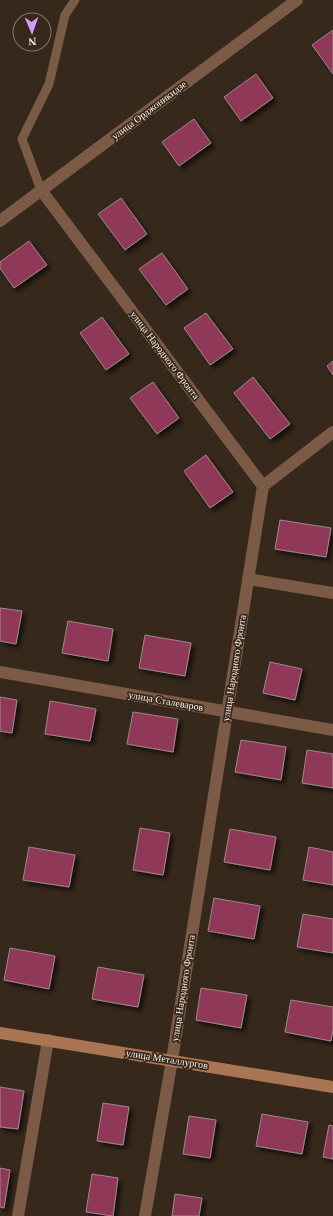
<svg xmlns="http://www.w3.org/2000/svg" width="333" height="1216" viewBox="0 0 333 1216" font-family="'Times New Roman',serif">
	<defs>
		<filter id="shadow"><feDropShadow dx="3.5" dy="3.5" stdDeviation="2" flood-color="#0009"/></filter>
	</defs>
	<rect width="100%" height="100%" fill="#36281b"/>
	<!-- building -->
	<g fill="#8f3959" stroke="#9f878d" filter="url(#shadow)">
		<path d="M333,30V74L312,45Z"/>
		<path d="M256,74L273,98L241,121L224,97Z"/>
		<path d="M194,119L211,143L179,166L162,142Z"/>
		<path d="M121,198L147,234L125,250L98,214Z"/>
		<path d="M29,241L47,265L14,288L0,268V262Z"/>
		<path d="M162,253L188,289L166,305L139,269Z"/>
		<path d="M206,313L233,349L210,365L184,328Z"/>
		<path d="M102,317L129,354L106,370L80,333Z"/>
		<path d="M333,361V375L327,366Z"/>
		<path d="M253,377L290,424L270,439L234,393Z"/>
		<path d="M153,382L179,418L157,434L130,398Z"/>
		<path d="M206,455L233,492L210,508L184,471Z"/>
		<path d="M280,520L331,528L326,557L275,549Z"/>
		<path d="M0,608L22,611L16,644L0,641Z"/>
		<path d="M68,621L113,629L108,661L62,653Z"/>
		<path d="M145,635L191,643L185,676L139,668Z"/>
		<path d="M270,662L302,669L295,700L263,693Z"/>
		<path d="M0,697L17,700L12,733L0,731Z"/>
		<path d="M50,701L96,709L90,741L45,734Z"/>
		<path d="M133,712L178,719L173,752L127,744Z"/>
		<path d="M241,740L286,747L281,780L235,772Z"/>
		<path d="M307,750L333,754V788L302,783Z"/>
		<path d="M140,828L170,833L163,875L133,870Z"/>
		<path d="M230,829L276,837L270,870L224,862Z"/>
		<path d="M29,847L75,855L69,887L23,880Z"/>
		<path d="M309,847L333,852V885L303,880Z"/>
		<path d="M214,898L260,906L254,939L208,931Z"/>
		<path d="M303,914L333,919V953L297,947Z"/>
		<path d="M10,948L55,956L49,989L4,980Z"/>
		<path d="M98,967L144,975L138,1007L92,999Z"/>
		<path d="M201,988L247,995L241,1028L196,1020Z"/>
		<path d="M291,1000L333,1007V1030L331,1041L285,1032Z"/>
		<path d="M0,1087L24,1091L18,1129L0,1127Z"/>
		<path d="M103,1103L129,1107L123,1145L97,1141Z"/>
		<path d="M262,1114L308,1122L302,1154L256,1146Z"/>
		<path d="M189,1116L216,1120L210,1158L183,1154Z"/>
		<path d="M329,1125L333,1126V1159L323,1157Z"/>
		<path d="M0,1168L10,1170L4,1208L0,1207Z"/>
		<path d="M92,1174L118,1178L113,1216L86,1212Z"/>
		<path d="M175,1194L202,1198L199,1216H172Z"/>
	</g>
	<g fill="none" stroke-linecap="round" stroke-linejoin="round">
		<!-- lane -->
		<path stroke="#7c5b46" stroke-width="9" d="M41,190L22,139L49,84L65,15L75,0"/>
		<!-- street -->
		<g stroke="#7c5b46" stroke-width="12">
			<path d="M41,190L263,486L172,1060L145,1216"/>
			<path d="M0,221L297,0"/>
			<path d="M263,486L333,432"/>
			<path d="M248,579L333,593"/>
			<path d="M0,672L333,730"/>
			<path d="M18,1216L48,1040"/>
		</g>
		<!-- secondary -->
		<path stroke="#aa7553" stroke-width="12" d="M0,1033L333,1087"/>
	</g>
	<g text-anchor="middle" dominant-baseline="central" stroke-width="3.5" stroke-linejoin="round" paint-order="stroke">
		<!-- street labels -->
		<g font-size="10" fill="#f9f0e8" stroke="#36281b">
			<text transform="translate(149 110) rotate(-37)">улица Орджоникидзе</text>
			<text transform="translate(165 355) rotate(53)">улица Народного Фронта</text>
			<text transform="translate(234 668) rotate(-81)">улица Народного Фронта</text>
			<text transform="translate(166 701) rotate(10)">улица Сталеваров</text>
			<text transform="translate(183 988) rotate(-81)">улица Народного Фронта</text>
			<text transform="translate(167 1059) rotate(9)">улица Металлургов</text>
		</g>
	</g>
	<!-- north arrow -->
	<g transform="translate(32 32) rotate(178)"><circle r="19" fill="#36281b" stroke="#84786d"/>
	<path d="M0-3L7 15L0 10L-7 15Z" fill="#d09dfe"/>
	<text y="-6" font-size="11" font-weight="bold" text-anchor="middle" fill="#f9f0e8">N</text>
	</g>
</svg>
